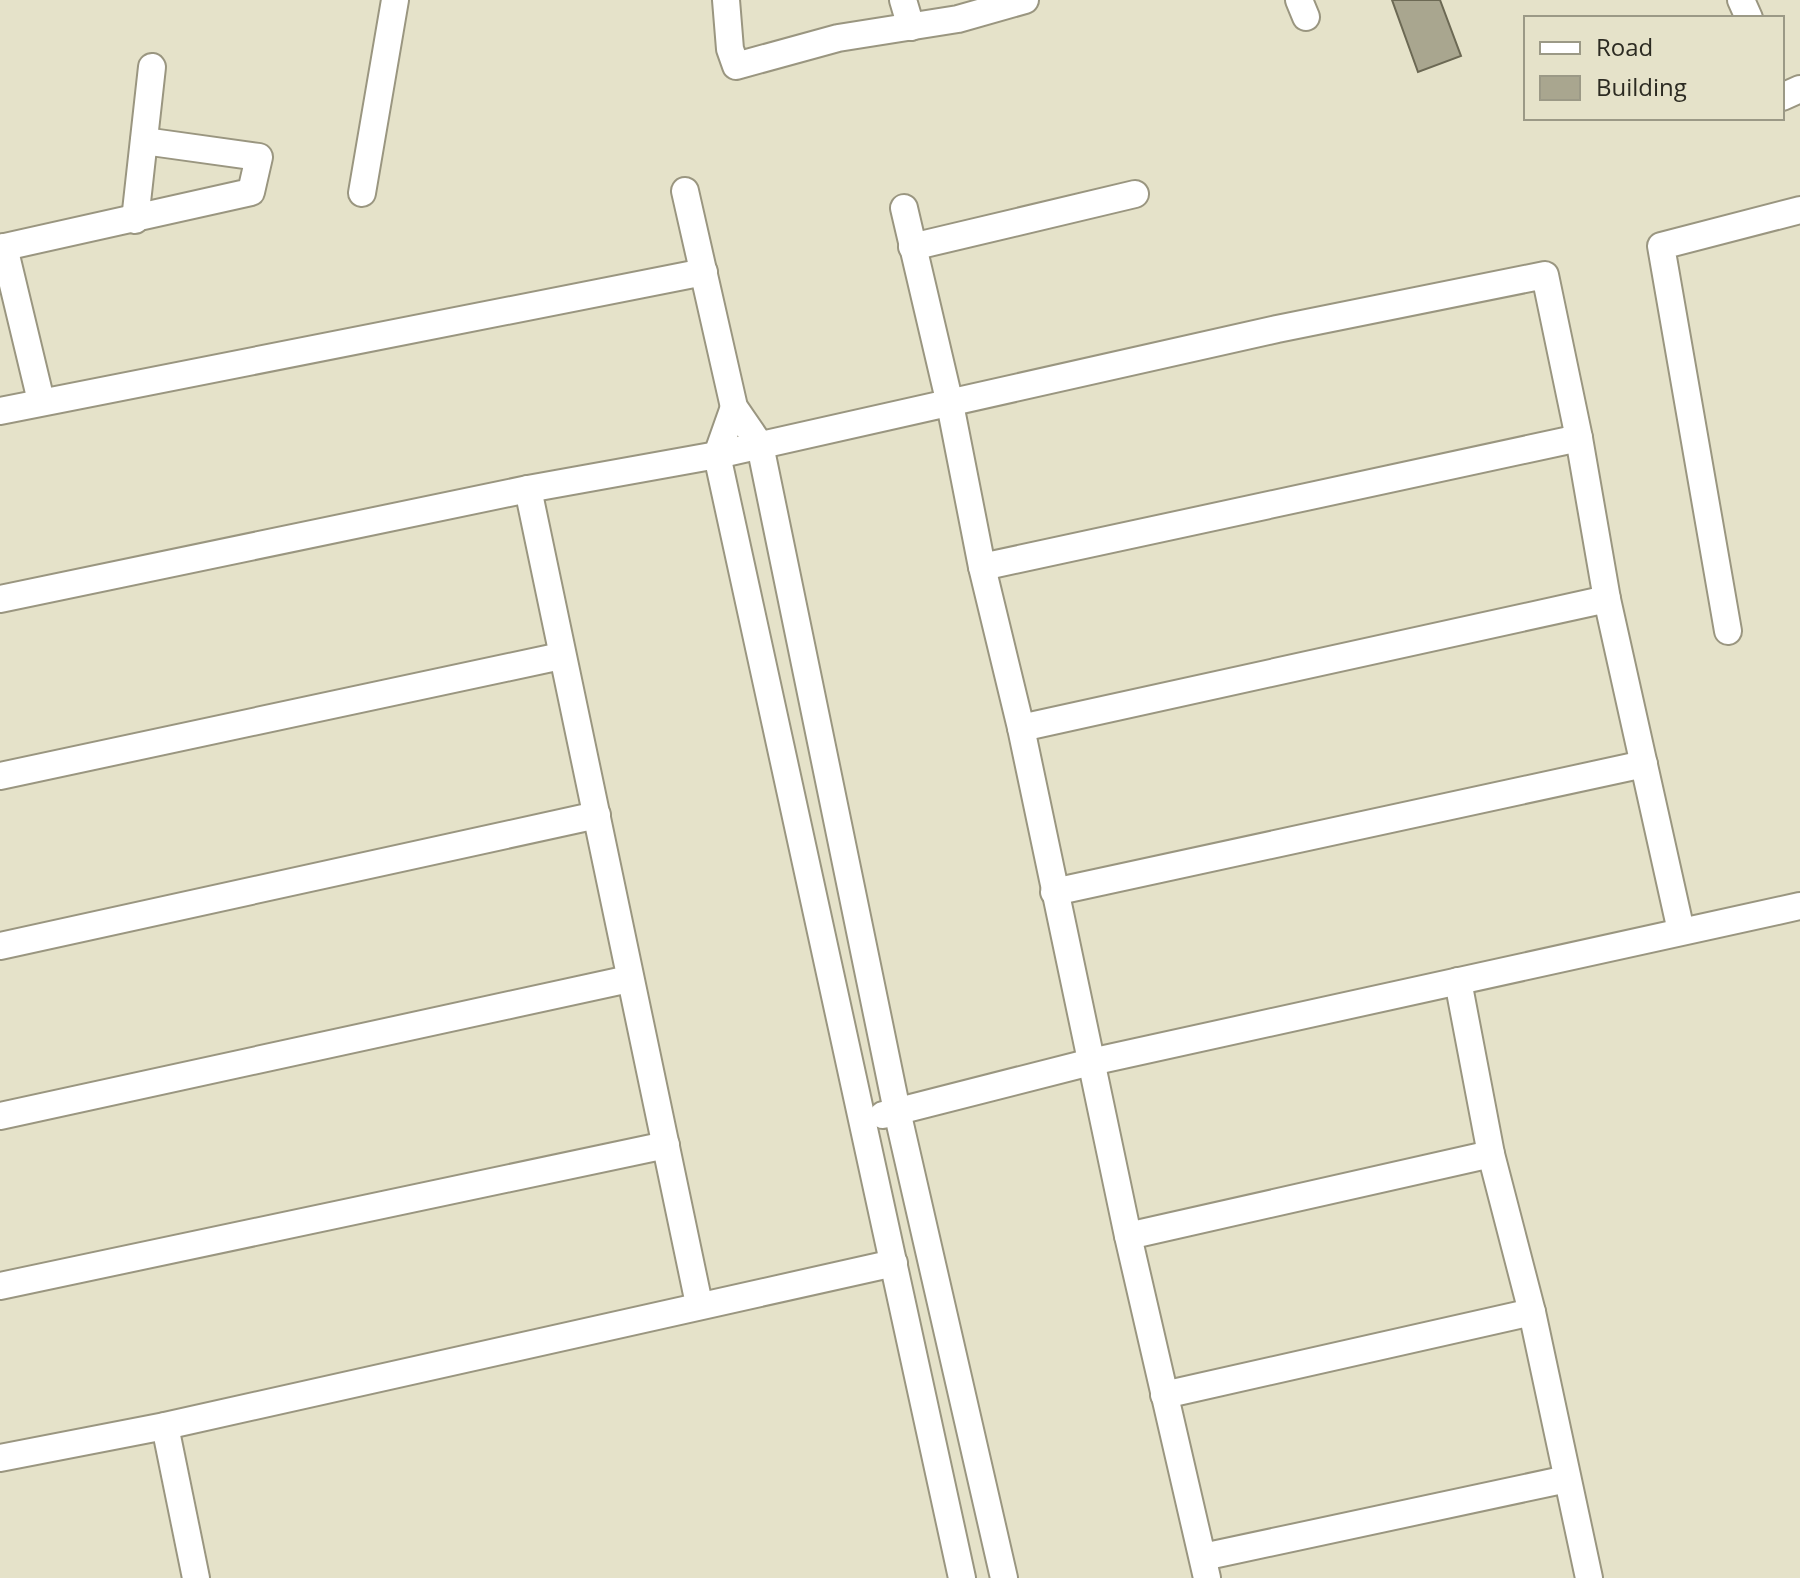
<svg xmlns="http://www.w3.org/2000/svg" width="1800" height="1578" viewBox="0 0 1800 1578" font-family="'Open Sans',sans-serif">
	<rect width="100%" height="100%" fill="#e5e2c9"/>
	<!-- building -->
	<path fill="#a9a68f" stroke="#6c6954" stroke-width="2" d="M1392,0H1440L1461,56L1418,72Z"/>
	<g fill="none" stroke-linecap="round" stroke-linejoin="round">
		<defs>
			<g id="street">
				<path d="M726,0L730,49L736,66L838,38L958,19L1025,0"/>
				<path d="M903,0L911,27"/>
				<path d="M1299,0L1306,17"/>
				<path d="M1741,0L1749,18"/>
				<path d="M1782,97L1800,89"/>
				<path d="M685,191L734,407L760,445L897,1111L1004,1578"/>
				<path d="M362,193L395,0"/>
				<path d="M904,208L950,404L982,567L1021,728L1128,1236L1207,1578"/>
				<path d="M135,220L152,67"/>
				<path d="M4,247L41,401"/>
				<path d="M912,247L1135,194"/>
				<path d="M0,248L251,192L259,157L144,141"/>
				<path d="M734,407L717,455L962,1578"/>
				<path d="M0,411L704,272"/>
				<path d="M528,489L699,1304"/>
				<path d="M982,567L1579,438"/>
				<path d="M0,599L528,489L717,455L1277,329L1545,275L1579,438L1607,599L1681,931"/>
				<path d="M1728,631L1661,246L1800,210"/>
				<path d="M1021,728L1607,599"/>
				<path d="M0,776L561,656"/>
				<path d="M1054,892L1644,764"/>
				<path d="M0,946L597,815"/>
				<path d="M1458,981L1491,1154L1532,1312L1589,1578"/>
				<path d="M883,1115L1091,1062L1800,906"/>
				<path d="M0,1116L629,979"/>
				<path d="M1128,1236L1491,1154"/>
				<path d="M0,1286L666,1145"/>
				<path d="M1164,1395L1532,1312"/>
				<path d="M165,1426L196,1578"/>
				<path d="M0,1458L165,1426L894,1263"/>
				<path d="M1203,1557L1567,1479"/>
			</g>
		</defs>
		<!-- street casing -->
		<use href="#street" stroke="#9a9680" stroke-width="30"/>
		<!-- street -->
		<use href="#street" stroke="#fff" stroke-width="26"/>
	</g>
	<!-- legend -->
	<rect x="1524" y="16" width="260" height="104" fill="#e5e2c9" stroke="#9b9986" stroke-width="2"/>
	<rect x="1540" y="42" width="40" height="12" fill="#ffffff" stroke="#9b9986" stroke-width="2"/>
	<text x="1596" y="56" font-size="24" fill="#2c2b22">Road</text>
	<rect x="1540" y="76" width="40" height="24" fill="#a9a68f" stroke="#9b9986" stroke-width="2"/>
	<text x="1596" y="96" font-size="24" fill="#2c2b22">Building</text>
</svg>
